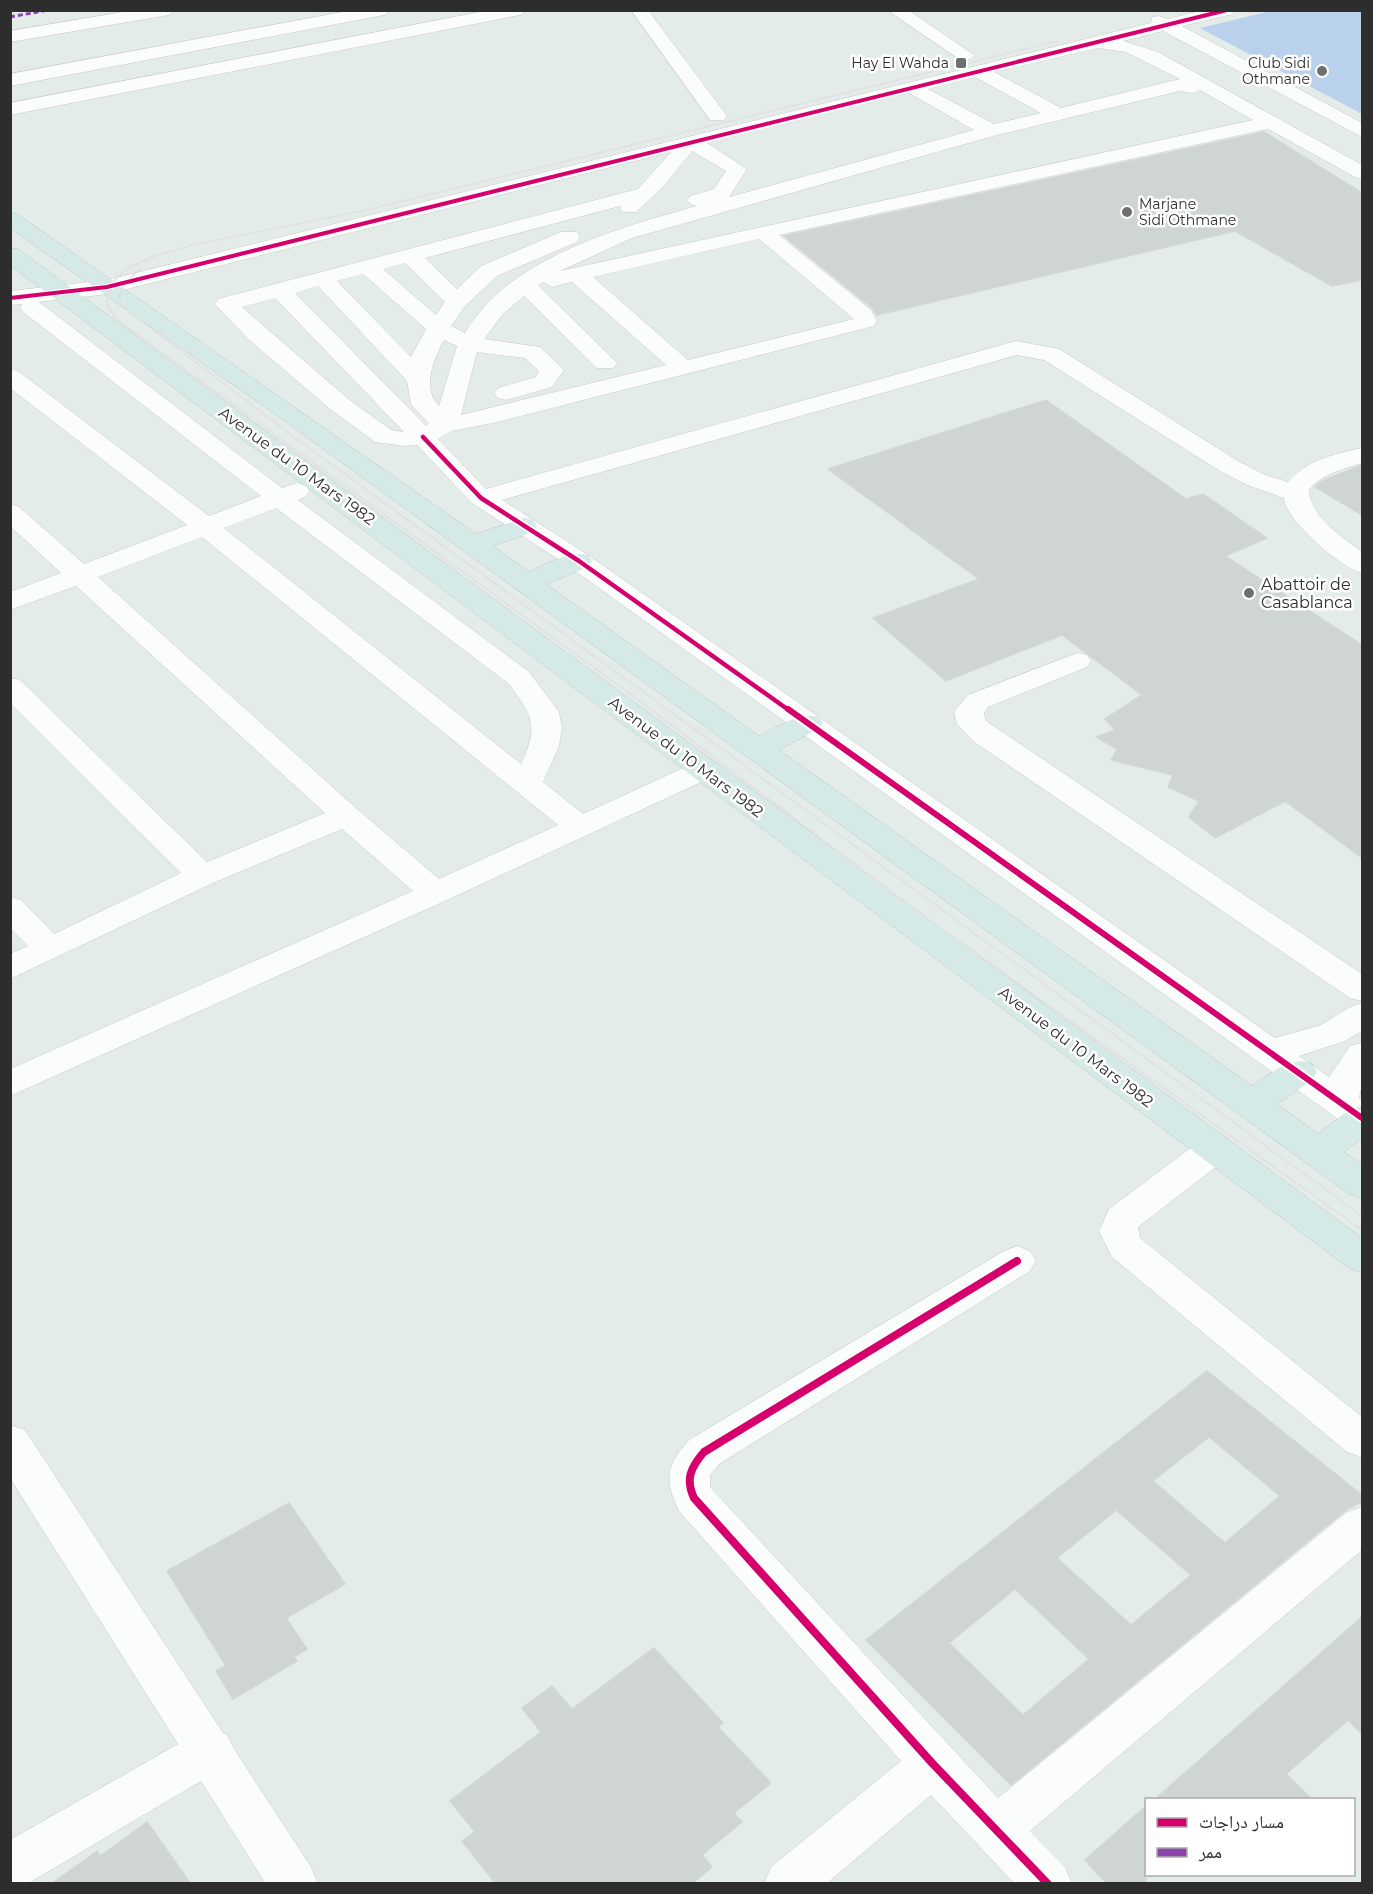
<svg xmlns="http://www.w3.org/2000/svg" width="1373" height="1894" viewBox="0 0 1373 1894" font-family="Montserrat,'Noto Naskh Arabic',sans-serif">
	<rect width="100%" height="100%" fill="#e4ecea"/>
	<!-- pitch -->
	<path fill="#bad1ec" d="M1275,10L1362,11V114L1200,28Z"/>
	<!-- building -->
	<g fill="#cfd5d3" stroke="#d0d7d5" stroke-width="1.5" fill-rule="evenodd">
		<path d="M1264,132L1362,193V280L1332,286L1235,231L877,315L872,308L784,236Z"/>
		<path d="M1046,400L1186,499L1203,494L1267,538L1225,556L1362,645V858L1285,801L1215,838L1189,817L1199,801L1168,787L1173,775L1111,760L1117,749L1096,737L1115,730L1105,719L1142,695L1062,635L946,681L873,618L979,579L828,469Z"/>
		<path d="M1362,465V515L1315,487L1322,481Z"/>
		<path d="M1207,1371L1362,1495V1501L1346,1510L1011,1785L866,1640ZM1209,1437L1280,1496L1225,1543L1153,1481ZM1116,1510L1191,1575L1131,1625L1057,1558ZM1015,1589L1089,1659L1023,1715L949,1643Z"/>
		<path d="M289,1503L345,1584L286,1618L307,1649L294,1657L297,1661L233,1699L216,1671L226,1666L167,1571Z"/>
		<path d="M1362,1617V1734L1348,1720L1286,1774L1313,1800H1154Z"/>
		<path d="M654,1648L723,1723L718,1727L771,1783L734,1813L742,1822L702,1855L712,1867L692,1884H496L462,1841L475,1832L450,1801L541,1732L522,1708L552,1686L572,1709Z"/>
		<path d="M1146,1806V1884H1107L1085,1860Z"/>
		<path d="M147,1822L191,1884H51L97,1851L100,1856Z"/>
	</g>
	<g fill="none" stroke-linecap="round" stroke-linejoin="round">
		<defs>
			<g id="minor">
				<path d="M135,10H177L169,15L10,42V31Z"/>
				<path d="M353,10H392L384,15L10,86V74Z"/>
				<path d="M490,10H528L520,15L10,115V103Z"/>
				<path d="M631,10H648L727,116L724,120H710Z"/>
				<path d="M887,10H908L974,55L971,59H959Z"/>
				<path d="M1203,10H1235L1233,14L1182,26L1362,123V137L1163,31L1123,41L1158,52L1362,165V179L1355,177L1268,129L779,235L871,310L877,321L874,326L493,423L452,431L438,439L486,489L1016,341L1059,349L1238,461L1265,475L1288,482C1305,461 1337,453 1362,448V463C1344,469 1321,474 1309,490C1311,518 1341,536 1362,552V573C1341,568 1285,520 1284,498L1247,485L1220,471L1044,360L1017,355L502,500L588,555L1275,1038L1321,1025L1350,1007L1362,1003V1031L1345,1041L1299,1056L1329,1077L1350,1046L1362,1043V1084L1359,1098L1362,1100V1131L1349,1127L570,567L472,503L417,445L404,446L375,442L329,408L247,338L215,304L218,299L638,189L671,152L107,294L39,302L282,488L297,483L306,486L310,491L306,496L298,500L529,672L559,712L562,728L559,746L543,782L583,814L692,764L703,761L714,764L718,770L714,776L447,900L10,1096V1069L413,891L342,829L213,883L10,979V954L28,946L10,928V897L21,900L54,934L181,873L10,703V678L20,680L207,862L325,813L76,586L10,610V592L61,573L10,526V504L19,507L84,564L187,525L10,388V369L18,371L209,516L261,496L23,312L20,307L22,304L10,305V291L107,280L1151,23L1152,17L1158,16L1168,19ZM1098,48L1126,52L1180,79L1061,108L994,72ZM975,77L1041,113L994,124L928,89ZM1200,90L1253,120L560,271L632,238L997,135L1180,91L1193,93ZM909,93L974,130L729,197L747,169L707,143ZM692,151L726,171L714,189L690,196L687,200L690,204L697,206C619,228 509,257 465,333L451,326L465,306L497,276L577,242L580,237L577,232H561L481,266L457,289L425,258L620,206L622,212H636L662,188ZM759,239L854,319L688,360L593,277ZM405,263L445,302L436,315L383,269ZM363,274L426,329L411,357L337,281ZM543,282L552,287L572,282L666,365L461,415L477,352L525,358L539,371L536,377L498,388L494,393L498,398L506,400L552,387L564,370L540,347L484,339L503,314L524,296L597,368H613L617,363L538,285ZM318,286L407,381L411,404L429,424L426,426L295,293ZM275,298L404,432L391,430L347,398L242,307ZM444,340L457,346L439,406C421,389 434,358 444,340ZM276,508L509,684C533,717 539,725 521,764L224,528ZM202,537L558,825L439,879L357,809L98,577Z"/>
				<path d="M1077,653L1087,655L1091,661L1087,667L988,707L984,713L986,721L1362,974V1001L1350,998L973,741L957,724L954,712L968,695Z"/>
				<path d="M1213,1137L1226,1141L1231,1150L1226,1159L1138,1227L1140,1238L1362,1417V1457L1347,1452L1112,1257L1099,1231L1109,1209L1200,1141Z"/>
				<path d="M1017,1246L1030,1251L1036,1261L1030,1271L719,1464L710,1475V1487L998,1798L1347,1512L1362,1507V1550L1030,1831L1065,1867L1072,1884H1015L931,1795L826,1884H764L771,1867L901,1761L679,1511C664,1479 666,1466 689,1440L1004,1251Z"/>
				<path d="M10,1425L25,1430L223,1733L227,1735L234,1749L311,1867L318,1884H266L201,1781L27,1884H10V1840L178,1744L10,1478Z"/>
			</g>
			<g id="major">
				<path d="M10,212L17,214L476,534L524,518L533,520L537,526L533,532L493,546L529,572C547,564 569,550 588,555L592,561L588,567L546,584L759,736C778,727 797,712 818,717L823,723L818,729L779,750L1252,1086C1271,1074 1288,1056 1311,1063L1317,1072L1311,1081L1277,1104L1318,1134L1349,1110L1362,1106V1138L1344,1152L1362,1165V1198L1349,1194L278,416L10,228Z"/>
				<path d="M10,248L18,249L1362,1238V1273L1349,1268L10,265Z"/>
			</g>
		</defs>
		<!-- minor casing -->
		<use href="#minor" stroke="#c8c9c8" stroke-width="1"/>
		<!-- major casing -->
		<use href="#major" stroke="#c3c6c6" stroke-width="1"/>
		<!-- minor -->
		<use href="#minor" fill="#fbfcfc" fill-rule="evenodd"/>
		<!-- major -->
		<use href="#major" fill="#d5e9e7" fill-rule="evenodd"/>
		<!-- tram-far1 -->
		<g stroke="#e1dfdf" stroke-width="1.5">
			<path d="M1058,41L366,210L193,245L155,256L126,269L115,280L106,303L115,318L637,699L902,900L1359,1228"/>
			<path d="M140,269L126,282L119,295L121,304L140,320L294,437L1362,1216"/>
		</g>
		<!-- tram -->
		<path stroke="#e1dfdf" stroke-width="2" d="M1357,1226L1362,1230"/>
		<!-- quiet -->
		<path stroke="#8e44ad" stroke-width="3" stroke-dasharray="5 3" stroke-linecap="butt" d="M10,17L48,10"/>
		<defs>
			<path id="cycleway-far3" d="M10,298L107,287L1227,10"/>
			<path id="cycleway-far2" d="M423,437L481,498L579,561L790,711"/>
			<path id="cycleway-far1" d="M788,709L1362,1118"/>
			<path id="cycleway" d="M1017,1261L704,1452C691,1467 685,1479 694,1498L933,1764L1048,1884"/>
		</defs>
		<!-- cycleway-far3 casing -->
		<use href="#cycleway-far3" stroke="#fff" stroke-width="6"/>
		<!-- cycleway-far2 casing -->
		<use href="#cycleway-far2" stroke="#fff" stroke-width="8"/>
		<!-- cycleway-far1 casing -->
		<use href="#cycleway-far1" stroke="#fff" stroke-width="10"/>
		<!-- cycleway casing -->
		<use href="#cycleway" stroke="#fff" stroke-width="11"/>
		<!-- cycleway-far3 -->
		<use href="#cycleway-far3" stroke="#d6006c" stroke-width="4"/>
		<!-- cycleway-far2 -->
		<use href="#cycleway-far2" stroke="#d6006c" stroke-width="4.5"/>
		<!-- cycleway-far1 -->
		<use href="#cycleway-far1" stroke="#d6006c" stroke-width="6"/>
		<!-- cycleway -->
		<use href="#cycleway" stroke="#d6006c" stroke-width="8"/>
	</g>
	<!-- markers -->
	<g fill="#6d706f" stroke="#fff" stroke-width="2">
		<rect x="955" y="57" width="12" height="12" rx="3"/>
		<circle cx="1322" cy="71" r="6"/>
		<circle cx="1127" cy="212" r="6"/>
		<circle cx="1249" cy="593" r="6"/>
	</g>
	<g text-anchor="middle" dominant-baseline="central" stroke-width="5" stroke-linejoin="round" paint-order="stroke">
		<!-- far-poi labels -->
		<g font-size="14" fill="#2d2d2d" stroke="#fff" text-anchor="end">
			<text x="949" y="63">Hay El Wahda</text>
			<text x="1310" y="63">Club Sidi<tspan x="1310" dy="16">Othmane</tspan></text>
			<text x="1139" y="204" text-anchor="start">Marjane<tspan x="1139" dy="16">Sidi Othmane</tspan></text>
		</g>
		<!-- street labels -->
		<g font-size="16" fill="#2d2d2d" stroke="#fff">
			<text transform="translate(297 466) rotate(36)">Avenue du 10 Mars 1982</text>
			<text transform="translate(686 757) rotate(37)">Avenue du 10 Mars 1982</text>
			<text transform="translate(1076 1047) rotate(37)">Avenue du 10 Mars 1982</text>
		</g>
		<!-- poi labels -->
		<g font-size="16" fill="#2d2d2d" stroke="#fff" text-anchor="start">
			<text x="1261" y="584">Abattoir de<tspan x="1261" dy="18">Casablanca</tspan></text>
		</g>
	</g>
	<!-- border -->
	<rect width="1373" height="1894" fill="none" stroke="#2d2d2d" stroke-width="24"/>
	<!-- legend -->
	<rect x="1145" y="1798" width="210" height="78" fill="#ffffff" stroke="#ababab" stroke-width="1.5"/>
	<rect x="1157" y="1818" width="30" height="9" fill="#d6006c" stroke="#ababab" stroke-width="1.5"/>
	<text x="1199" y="1828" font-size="18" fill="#2d2d2d">مسار دراجات</text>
	<rect x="1157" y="1848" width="30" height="9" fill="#8e44ad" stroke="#ababab" stroke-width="1.5"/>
	<text x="1199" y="1858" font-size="18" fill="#2d2d2d">ممر</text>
</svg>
